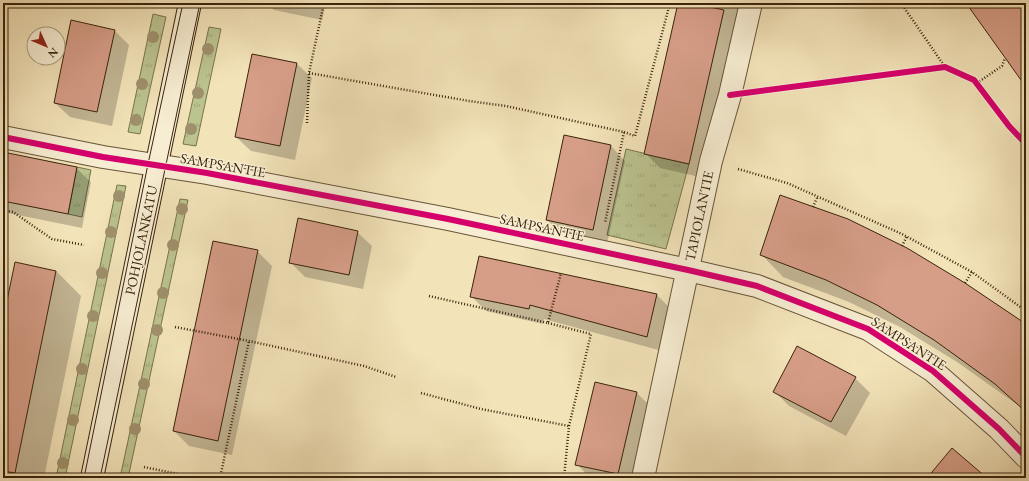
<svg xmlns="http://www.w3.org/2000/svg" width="1029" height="481" viewBox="0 0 1029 481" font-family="'EB Garamond',serif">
	<defs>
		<pattern id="grass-tufts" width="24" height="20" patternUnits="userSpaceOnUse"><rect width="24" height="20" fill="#bbc38f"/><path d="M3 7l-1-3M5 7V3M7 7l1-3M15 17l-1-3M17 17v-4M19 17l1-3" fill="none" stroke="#a2a77a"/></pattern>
	</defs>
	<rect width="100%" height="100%" fill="#f3e3b9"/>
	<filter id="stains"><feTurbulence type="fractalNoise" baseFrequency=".005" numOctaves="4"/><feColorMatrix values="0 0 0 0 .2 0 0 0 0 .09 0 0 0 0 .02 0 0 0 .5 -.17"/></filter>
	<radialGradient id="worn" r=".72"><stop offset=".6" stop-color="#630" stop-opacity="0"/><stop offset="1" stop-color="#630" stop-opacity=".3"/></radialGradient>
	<!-- grass -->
	<g fill="url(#grass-tufts)" stroke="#7a744e">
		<path d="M153,14L166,17L140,134L128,132Z"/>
		<path d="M209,27L221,29L196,146L183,144Z"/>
		<path d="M626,149L689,164L666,249L607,235Z"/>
		<path d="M77,167L91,170L82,217L68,214Z"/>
		<path d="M117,185L126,186L65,478H56Z"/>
		<path d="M180,199L188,200L128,478H120Z"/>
	</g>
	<!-- shadow -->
	<g fill="#0003">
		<path d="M267,3H326L322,20L274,10Z"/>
		<path d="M679,3H743L704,178L660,168L646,154Z"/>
		<path d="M115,31L129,45L112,126L70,117L55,103Z"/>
		<path d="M253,55L297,64L312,78L295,160L251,151L236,137Z"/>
		<path d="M611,146L625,161L607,244L561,234L547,220Z"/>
		<path d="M3,153L76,168L91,182L82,228L3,212Z"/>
		<path d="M357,232L372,246L363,289L305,277L290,262Z"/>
		<path d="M257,251L272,266L232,455L189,446L174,431Z"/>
		<path d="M761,254L1026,326V413L1019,406L957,362L900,327L849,302L783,277Z"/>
		<path d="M56,271L81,296L44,478H28L3,473V325Z"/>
		<path d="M657,295L671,309L662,351L544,319L543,324L486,311L471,296Z"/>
		<path d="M855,378L870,393L846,436L789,406L774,391Z"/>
		<path d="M637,393L651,407L635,478H590L577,464Z"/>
	</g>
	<!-- building -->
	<g fill="#d69d87" stroke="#3a240c">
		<path d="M678,3H692L724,10L689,164L644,154Z"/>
		<path d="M966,3H1026V87Z"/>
		<path d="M71,20L115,30L97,112L54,103Z"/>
		<path d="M252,54L297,63L280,146L235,137Z"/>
		<path d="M564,135L611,145L593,230L546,220Z"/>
		<path d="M3,152L77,167L68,214L3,201Z"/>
		<path d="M780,195L848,219L907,248L965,283L1026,324V412L995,384L934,340L877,305L826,280L760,255Z"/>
		<path d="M298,218L358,231L349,275L289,263Z"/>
		<path d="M213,241L258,250L218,441L173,431Z"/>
		<path d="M479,256L657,294L647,337L530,305L529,309L470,297Z"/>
		<path d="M15,262L56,271L15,473L3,471V320Z"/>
		<path d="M797,346L856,377L831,422L773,392Z"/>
		<path d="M595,382L637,392L618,474L575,465Z"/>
		<path d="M952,448L987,478H927Z"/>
	</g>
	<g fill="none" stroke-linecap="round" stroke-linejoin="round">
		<defs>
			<g id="street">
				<path d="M3,137L103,157L207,173L448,219L688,270L757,286L868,329L933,371L999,429L1026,457"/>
				<path d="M643,478L711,161L730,95L751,3"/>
			</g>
			<path id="secondary" d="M92,478L190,3"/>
		</defs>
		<!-- street casing -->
		<use href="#street" stroke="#685437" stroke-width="24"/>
		<!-- secondary casing -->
		<use href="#secondary" stroke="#3a240c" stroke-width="24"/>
		<!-- path -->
		<g stroke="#3a240c" stroke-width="2.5" stroke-dasharray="1 2" stroke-linecap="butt">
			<path d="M901,3L945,67"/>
			<path d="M309,73L469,101L506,106L624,132L605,223"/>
			<path d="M977,83L1002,66L1005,58"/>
			<path d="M307,123L309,73L324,3"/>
			<path d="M624,132L635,136L670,3"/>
			<path d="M738,169L787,183L902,234L972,272L1026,311"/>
			<path d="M813,207L818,196"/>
			<path d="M3,210L13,212L52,239L84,245"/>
			<path d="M902,246L907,236"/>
			<path d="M965,283L972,272"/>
			<path d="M429,296L548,323L561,273"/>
			<path d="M548,323L591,334L569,426L564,478"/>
			<path d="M175,327L249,341L364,366L396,377"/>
			<path d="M421,393L481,409L569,426"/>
			<path d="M144,467L197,478"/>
			<path d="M220,478L249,341"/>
		</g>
		<!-- street -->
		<use href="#street" stroke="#f7edd2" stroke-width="22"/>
		<!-- secondary -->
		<use href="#secondary" stroke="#f7edd2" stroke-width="22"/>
		<!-- tram -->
		<g stroke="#3a240c" stroke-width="1">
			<path d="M84,478L148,164L183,3"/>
			<path d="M100,478L200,3"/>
		</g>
		<defs>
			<g id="cycleway">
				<path d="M730,95L945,67L974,80L1009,126L1026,144"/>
				<path d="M3,137L103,157L207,173L448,219L688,270L757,286L868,329L933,371L999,429L1026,457"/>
			</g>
		</defs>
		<!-- cycleway casing -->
		<use href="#cycleway" stroke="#f7edd2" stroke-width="8"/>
		<!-- cycleway -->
		<use href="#cycleway" stroke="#d6006c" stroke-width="6"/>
	</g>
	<!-- trees -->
	<g fill="#9f906c">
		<circle cx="153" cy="37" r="6"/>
		<circle cx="208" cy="49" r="6"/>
		<circle cx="142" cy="84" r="6"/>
		<circle cx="198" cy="93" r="6"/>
		<circle cx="136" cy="120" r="6"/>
		<circle cx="191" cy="129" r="6"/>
		<circle cx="119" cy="196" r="6"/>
		<circle cx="182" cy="209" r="6"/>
		<circle cx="111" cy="232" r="6"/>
		<circle cx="173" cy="245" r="6"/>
		<circle cx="102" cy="273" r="6"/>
		<circle cx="163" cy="293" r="6"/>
		<circle cx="93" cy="316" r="6"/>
		<circle cx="157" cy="330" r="6"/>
		<circle cx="82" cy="369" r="6"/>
		<circle cx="144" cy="384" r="6"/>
		<circle cx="73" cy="420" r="6"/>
		<circle cx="135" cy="429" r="6"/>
		<circle cx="63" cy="463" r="6"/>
	</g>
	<g text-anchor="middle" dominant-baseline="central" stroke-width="3" stroke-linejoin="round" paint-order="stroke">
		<!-- street labels -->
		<g font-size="14" fill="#3a240c" stroke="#f7edd2">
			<text transform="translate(223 165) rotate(10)">SAMPSANTIE</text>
			<text transform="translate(699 216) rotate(-78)">TAPIOLANTIE</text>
			<text transform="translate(542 227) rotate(12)">SAMPSANTIE</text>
			<text transform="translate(141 240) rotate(-78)">POHJOLANKATU</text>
			<text transform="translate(909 343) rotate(33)">SAMPSANTIE</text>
		</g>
	</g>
	<!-- margin -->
	<rect width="1029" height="481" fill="none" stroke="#f3e3b9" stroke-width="16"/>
	<rect x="4" y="4" width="1021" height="473" fill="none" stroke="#3a240c" stroke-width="2"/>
	<rect x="8" y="8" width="1013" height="465" fill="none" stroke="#3a240c"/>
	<!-- north arrow -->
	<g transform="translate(46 46) rotate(134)"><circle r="19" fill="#f7edd2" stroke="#ab9d83"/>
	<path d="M0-3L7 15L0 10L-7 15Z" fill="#8f2418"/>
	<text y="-6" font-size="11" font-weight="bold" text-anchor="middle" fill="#3a240c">N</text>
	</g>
	<rect width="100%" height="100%" filter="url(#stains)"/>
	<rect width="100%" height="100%" fill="url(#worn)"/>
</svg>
